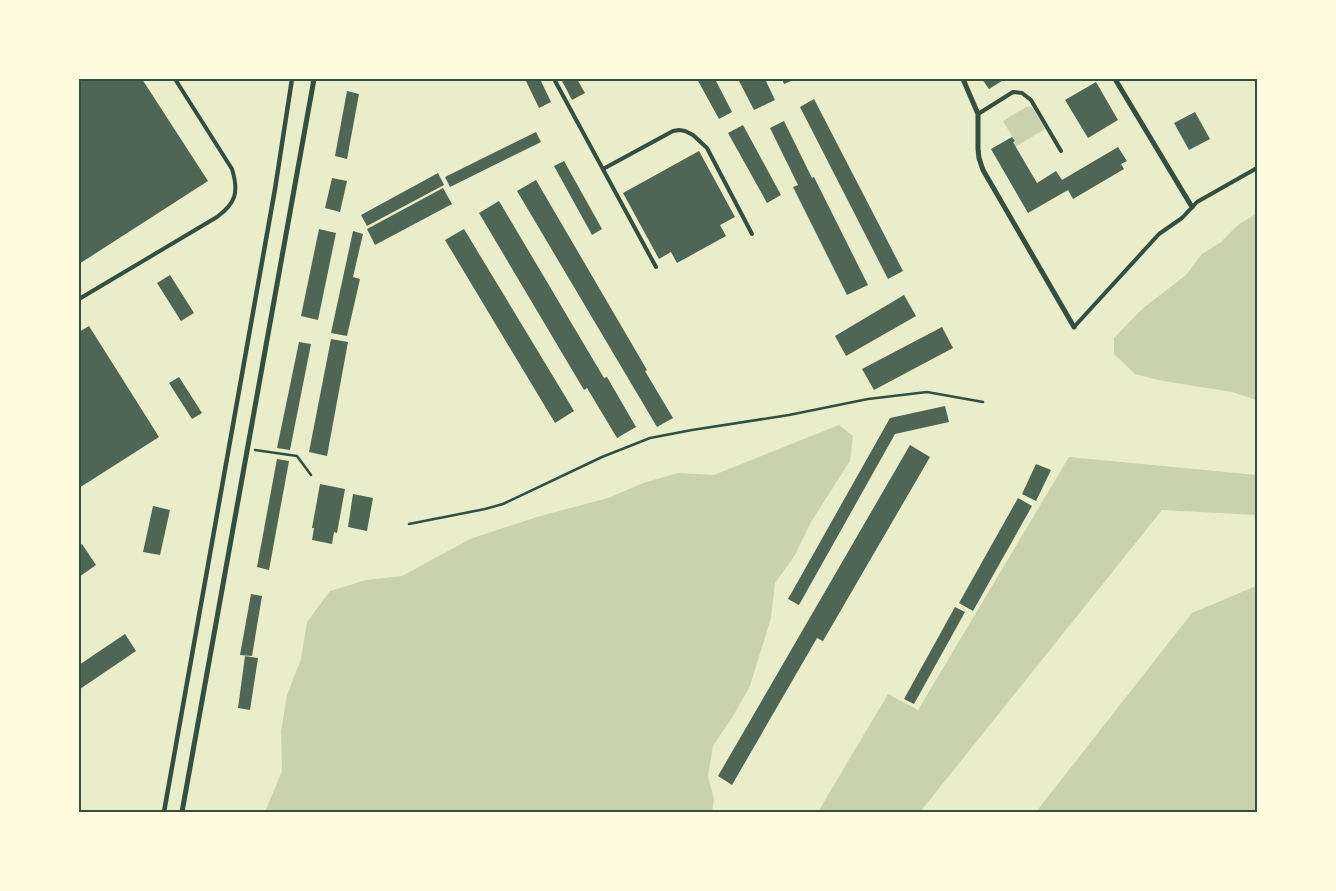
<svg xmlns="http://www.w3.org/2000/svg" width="1336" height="891" viewBox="0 0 1336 891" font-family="Merriweather,serif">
	<rect width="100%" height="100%" fill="#e9edc9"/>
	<!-- green -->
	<g fill="#cad2ad">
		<path d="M1026,107H1031L1034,110L1045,129L1015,147L1013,142L1015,141L1003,121Z"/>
		<path d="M1257,213V400L1232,392L1163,381L1135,374L1114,354V338L1142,309L1186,275L1202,254L1221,242L1238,225Z"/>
		<path d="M839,425L853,436L850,461L811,522L795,555L775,583L771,618L750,686L733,716L713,746L708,776L714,799L712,812H265L282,771L281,732L287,695L301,659L307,622L330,591L366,580L402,576L470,539L537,517L608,498L643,483L678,473L714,475Z"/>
		<path d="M1069,457L1257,475V515L1162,510L920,812H818L888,694L918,710Z"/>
		<path d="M1256,586H1257V812H1036L1192,613Z"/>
	</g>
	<!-- building -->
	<g fill="#4f6655">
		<path d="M79,79H142L208,181L79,264Z"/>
		<path d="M525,79H540L551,102L539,108Z"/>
		<path d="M561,79H577L585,93L572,100Z"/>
		<path d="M697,79H715L732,112L719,119Z"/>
		<path d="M738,79H765L775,100L754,110Z"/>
		<path d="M782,79H796L784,84Z"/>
		<path d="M982,79H1005L989,89Z"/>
		<path d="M1096,82L1118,120L1088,138L1065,100Z"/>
		<path d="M347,91L359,94L347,159L335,156Z"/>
		<path d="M814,99L903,271L888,279L800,107Z"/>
		<path d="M1195,112L1210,139L1189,150L1174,123Z"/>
		<path d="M784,121L812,178L814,177L868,285L847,295L793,187L798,185L770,128Z"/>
		<path d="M743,125L781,195L767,203L728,133Z"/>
		<path d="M536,132L541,142L450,187L445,177Z"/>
		<path d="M1012,137L1015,141L1013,142L1037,183L1056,171L1062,180L1118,147L1127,161L1121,164L1124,169L1073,199L1068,190L1028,213L991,149Z"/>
		<path d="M699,151L735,217L720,225L726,236L677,263L671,252L659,259L623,193Z"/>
		<path d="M564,161L602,229L592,235L554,166Z"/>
		<path d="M438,173L444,185L367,226L361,215Z"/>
		<path d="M332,178L347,181L340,212L325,208Z"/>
		<path d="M536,180L647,370L645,371L673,418L657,427L517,191Z"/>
		<path d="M443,188L452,204L375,245L367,229Z"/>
		<path d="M499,201L604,378L607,377L636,427L617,438L587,388L584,390L479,213Z"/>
		<path d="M319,229L336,233L318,320L301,316Z"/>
		<path d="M464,229L574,411L555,423L445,240Z"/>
		<path d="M353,231L363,234L353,277L360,279L347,336L331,333Z"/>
		<path d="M170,275L194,313L181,321L157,283Z"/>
		<path d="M904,295L916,316L846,356L835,336Z"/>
		<path d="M89,326L159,437L79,488V332Z"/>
		<path d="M942,327L953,348L874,390L862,369Z"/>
		<path d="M331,339L348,342L327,456L309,452Z"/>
		<path d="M299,342L311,344L290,450L277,448Z"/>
		<path d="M179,377L202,413L192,419L169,383Z"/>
		<path d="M945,406L949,422L895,434L799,605L788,599L890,418Z"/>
		<path d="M910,445L930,457L823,641L817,638L732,785L718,776Z"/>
		<path d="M277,459L289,461L269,570L257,567Z"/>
		<path d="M1036,464L1051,470L1036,501L1022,494Z"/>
		<path d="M320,484L345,489L337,533L334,532L332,544L312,540L314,528H312Z"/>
		<path d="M353,494L373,498L367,531L348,527Z"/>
		<path d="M1018,498L1032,506L973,611L959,603Z"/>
		<path d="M153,506L170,510L160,555L143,552Z"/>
		<path d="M82,544L96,565L79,577V546Z"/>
		<path d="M251,594L262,596L252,656L240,655Z"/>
		<path d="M955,607L965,612L914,704L904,699Z"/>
		<path d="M125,634L136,651L80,689L79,687V665Z"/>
		<path d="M245,656L258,658L250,710L238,708Z"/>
	</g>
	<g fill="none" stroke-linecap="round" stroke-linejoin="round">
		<!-- path -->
		<g stroke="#344e41" stroke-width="2.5">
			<path d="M255,450L297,456L311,475"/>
			<path d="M409,524L485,509L503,504L602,457L650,438L692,430L789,415L868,399L927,392L983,402"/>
		</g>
		<!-- service -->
		<g stroke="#344e41" stroke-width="4">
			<path d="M554,79L656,267"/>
			<path d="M978,114L1013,92L1022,93L1031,100L1061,151"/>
			<path d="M603,169L673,131L679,130L685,131L693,135L707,148L752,234"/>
			<path d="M79,299L217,217C236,203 239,192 232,169L175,79"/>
			<path d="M1074,327L1159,234L1182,218L1197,202L1257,168"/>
		</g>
		<!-- pedestrian -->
		<path stroke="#344e41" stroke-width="4.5" d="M164,812L275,189L292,79"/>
		<!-- minor -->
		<g stroke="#344e41" stroke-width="5">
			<path d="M963,79L978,114V149L979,158L983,170L1074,327"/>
			<path d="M1115,79L1192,207"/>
			<path d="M182,812L314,79"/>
		</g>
	</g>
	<!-- border -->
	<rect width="1336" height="891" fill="none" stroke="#fefae0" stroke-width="160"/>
	<rect x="80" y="80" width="1176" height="731" fill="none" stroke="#344e41" stroke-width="2"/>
</svg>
